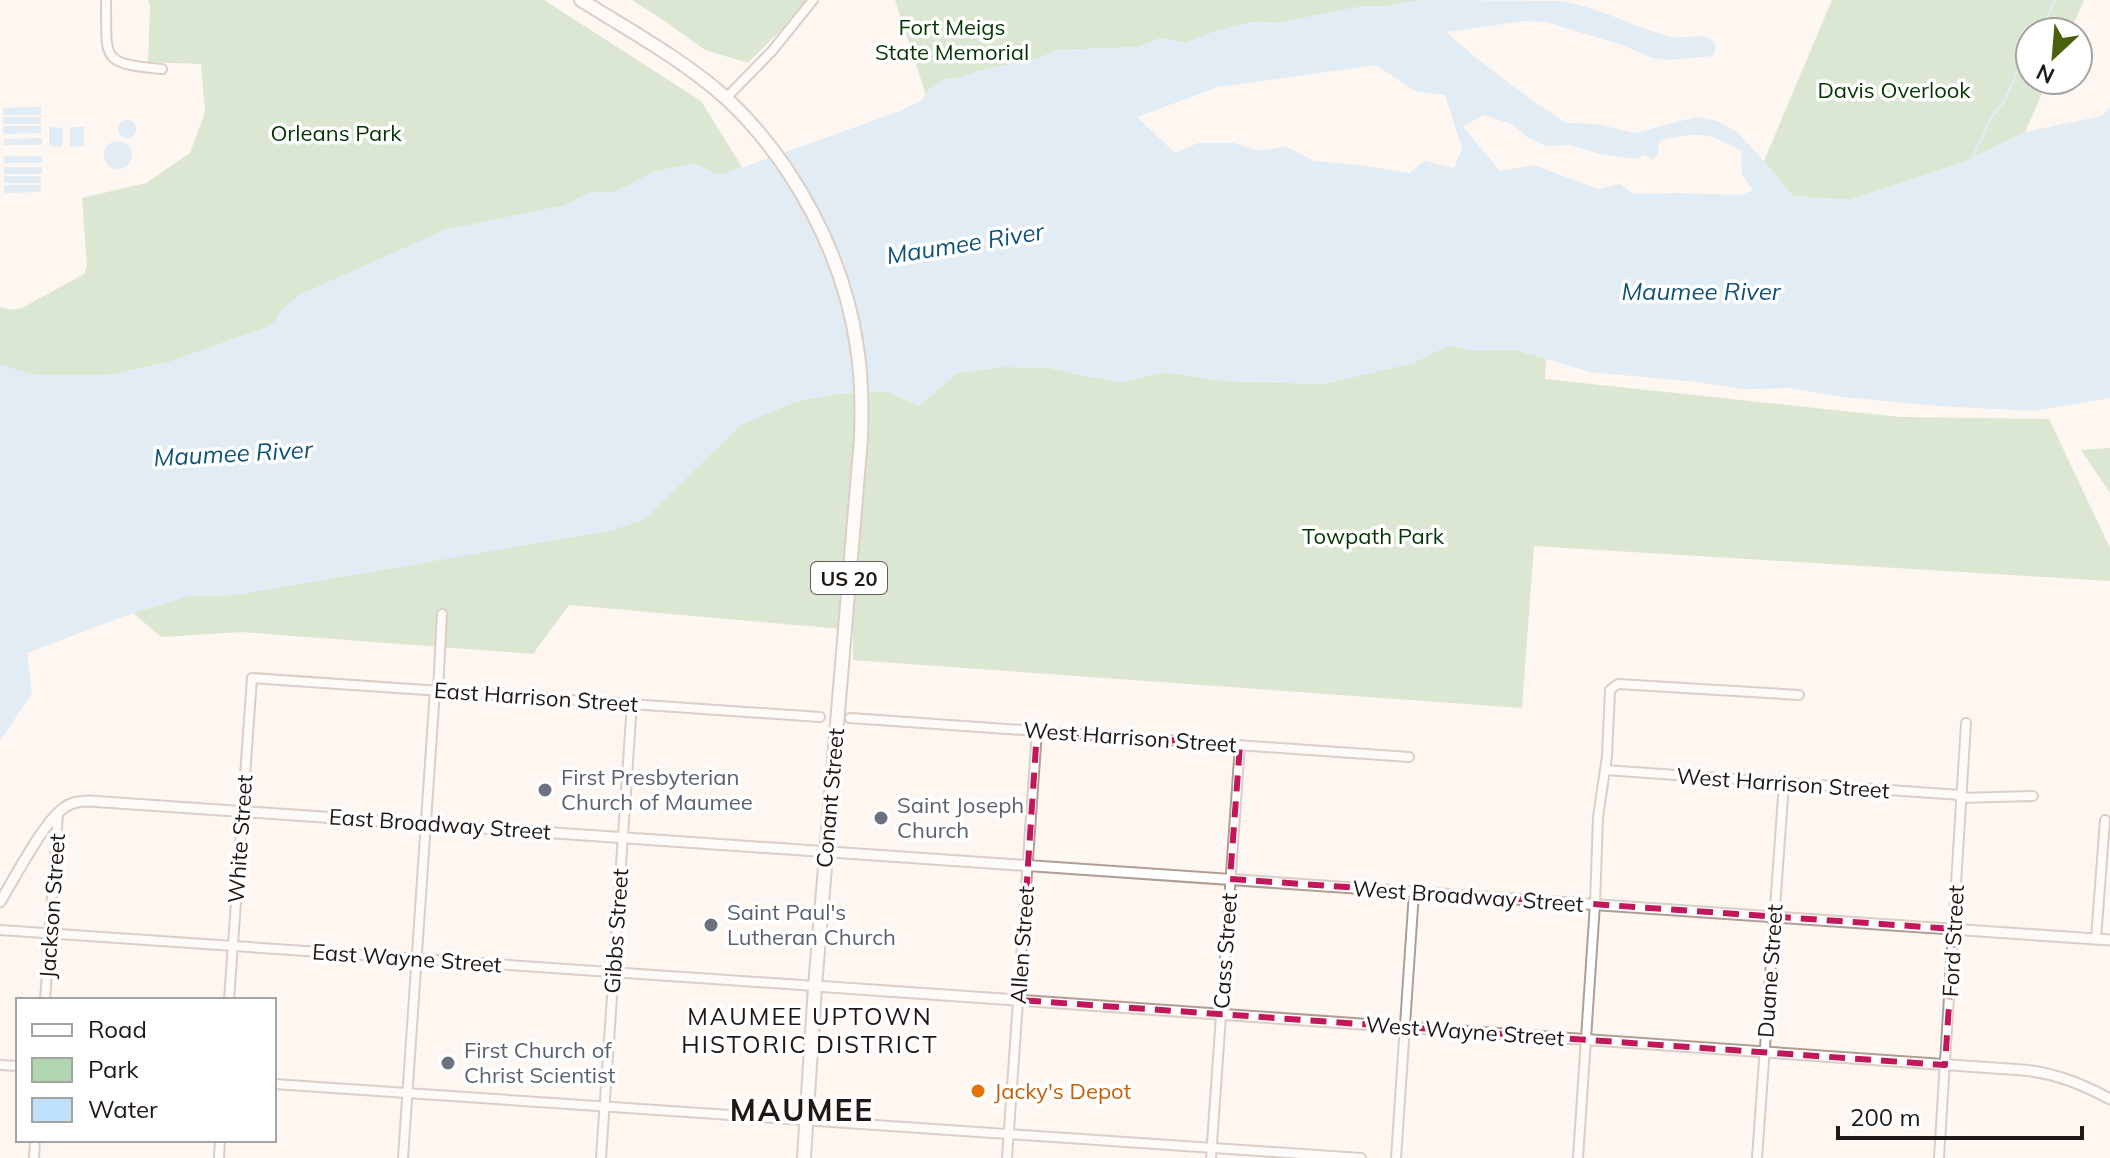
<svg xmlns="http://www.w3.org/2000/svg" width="2110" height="1158" viewBox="0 0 2110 1158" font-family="Mulish,sans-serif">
	<rect width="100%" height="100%" fill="#fef6f1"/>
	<!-- green -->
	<g fill="#b1d5ae">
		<path d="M148,0H544L701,101L742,167L727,173H714L696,164L656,171L613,193L591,192L563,206L444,230L283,308L275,321L267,327L169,362L109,375H36L5,368L0,365V307L13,310L22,308L84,274L87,266L82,198L146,183L190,153L205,112L201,64L148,62L150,5Z"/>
		<path d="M632,0H807L793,18L748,63L705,50L666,22Z"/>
		<path d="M895,0H1419L1385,6H1366L1342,10L1279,23L1251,22L1214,32L1184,43L1161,38L1138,47L1057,50L1038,59L978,71L962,77L946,79L930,89L926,95Z"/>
		<path d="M1832,0H2084L2070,32H2030V80H2048L2025,132L1964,162L1849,200L1793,196L1764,161Z"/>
		<path d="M1449,345L1477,351L1516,350L1546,359L1545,379L1900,417L2049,419L2110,548V581L1534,546L1522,708L853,660V630L569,605L533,654L241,632L161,637L133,613L189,596L236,595L644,520L740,425L795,402L834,394L887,391L919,406L957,373L1003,367L1050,368L1084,376L1121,382L1164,372L1225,381L1323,384L1413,363Z"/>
		<path d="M2110,448V493L2081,450Z"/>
	</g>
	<!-- water -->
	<g fill="#bfe0fb" fill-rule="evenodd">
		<path d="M1419,0L1559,1C1598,6 1634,28 1672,37C1687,40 1709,29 1716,46L1713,56L1666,60L1652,58L1622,45L1546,22L1524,21L1446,32L1486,66L1526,96L1566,123L1596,124L1635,133L1696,117L1717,121L1737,132L1764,161L1793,196L1849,200L1964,162L2025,132L2102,116L2110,107V398L2034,411L1937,406L1843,397L1789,388L1743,389L1697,382L1590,372L1516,350L1477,351L1449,345L1413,363L1323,384L1225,381L1164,372L1121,382L1084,376L1050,368L1003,367L957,373L919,406L887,391L834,394L795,402L740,425L644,520L609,531L236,595L189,596L133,613L27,653L32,693L0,741V365L36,375H109L169,362L267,327L275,321L283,308L301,294L444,230L563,206L591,192L613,193L656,171L696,164L714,173H727L900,111L922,100L930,89L946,79L962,77L978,71L1037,59L1057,50L1138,47L1161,38L1184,43L1214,32L1251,22L1279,23L1342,10L1366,6H1385ZM1376,65L1415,91L1445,95L1462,148L1454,168L1425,161L1409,173L1360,165L1314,161L1285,146L1259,151L1234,143H1198L1175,153L1137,117L1218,87ZM1483,115L1512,124L1527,137L1547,146L1570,145L1601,154L1636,159L1645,155L1653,160L1658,154L1659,141C1697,132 1707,131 1741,151L1742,175L1753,190L1741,195L1676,193L1634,194L1620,184L1598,189L1534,165L1500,171L1463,127Z"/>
		<path d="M41,107V115H3V108Z"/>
		<rect x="3" y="117" width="38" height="7"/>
		<circle cx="127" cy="129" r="9"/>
		<path d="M3,126H41V133L3,134Z"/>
		<path d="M49,127L63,128L62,147L49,146Z"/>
		<path d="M70,127H84V147L70,146Z"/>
		<path d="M42,138V145H4V139Z"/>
		<circle cx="118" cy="155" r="14"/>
		<rect x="4" y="156" width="38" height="7"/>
		<rect x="4" y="167" width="38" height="7"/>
		<rect x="4" y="176" width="37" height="7"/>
		<path d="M4,185H41V192L4,193Z"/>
	</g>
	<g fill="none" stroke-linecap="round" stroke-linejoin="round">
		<!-- stream -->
		<g stroke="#bfe0fb" stroke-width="2">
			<path d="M2040,32L2055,0"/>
			<path d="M1972,158L1992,117L2005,100L2025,53L2030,48"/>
		</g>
		<defs>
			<g id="minor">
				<path d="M106,0C107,60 99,63 162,69"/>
				<path d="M726,98L772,51L813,0"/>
				<path d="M438,690L442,614"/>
				<path d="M850,718L1409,757"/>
				<path d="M1605,770L1961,795"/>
				<path d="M1960,798L2033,796"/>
				<path d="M0,930L815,986"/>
				<path d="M2096,939L2105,820"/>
				<path d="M45,1000L58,813"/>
				<path d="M229,1000L252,678L820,717"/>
				<path d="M0,1065L18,1066"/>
				<path d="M274,1084L1361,1158"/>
				<path d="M34,1158L35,1140"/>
				<path d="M219,1158L220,1140"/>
				<path d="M403,1158L435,690"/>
				<path d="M601,1158L632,703"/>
				<path d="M1007,1158L1037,731"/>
				<path d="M1211,1158L1240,745"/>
				<path d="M1396,1158L1414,892"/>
				<path d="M1578,1158L1595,904L1598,817L1607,756L1610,690L1618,684L1799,695"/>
				<path d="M1757,1158L1784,783"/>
				<path d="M1939,1158L1966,723"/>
			</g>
			<g id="tertiary">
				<path d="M0,902C15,878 43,822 65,807C72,802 80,801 89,801L2110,940"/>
				<path d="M815,986L2023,1070C2055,1073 2082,1084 2110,1099"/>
			</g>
			<path id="primary" d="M581,0C630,31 684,60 727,99C794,162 844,256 857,347C862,377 862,408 861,438L815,986L804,1158"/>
		</defs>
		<!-- minor casing -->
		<use href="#minor" stroke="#b09e94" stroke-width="12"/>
		<!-- tertiary casing -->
		<use href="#tertiary" stroke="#b09e94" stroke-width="13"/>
		<!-- primary casing -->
		<use href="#primary" stroke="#b09e94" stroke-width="16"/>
		<!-- minor -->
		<use href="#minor" stroke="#fff" stroke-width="8"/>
		<!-- tertiary -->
		<use href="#tertiary" stroke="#fff" stroke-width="9"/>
		<!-- primary -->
		<use href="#primary" stroke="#fff" stroke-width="12"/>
	</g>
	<!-- marked area -->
	<path d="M0 0H2110V1158H0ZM1037,731L1240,745L1230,879L1954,929L1945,1065L1019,1000Z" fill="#fef6f1" fill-opacity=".55" fill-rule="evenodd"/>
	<path fill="none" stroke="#c2185b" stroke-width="6" stroke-dasharray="16 10" stroke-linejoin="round" d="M1037,731L1240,745L1230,879L1954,929L1945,1065L1019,1000Z"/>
	<!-- markers -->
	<g fill="#6b7280" stroke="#fff" stroke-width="3">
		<circle cx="545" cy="790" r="8"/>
		<circle cx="881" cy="818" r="8"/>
		<circle cx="711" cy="925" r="8"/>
		<circle cx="448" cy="1063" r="8"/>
	</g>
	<circle fill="#e8710a" stroke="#fff" stroke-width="3" cx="978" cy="1091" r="8"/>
	<g text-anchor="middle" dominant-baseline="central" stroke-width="7" stroke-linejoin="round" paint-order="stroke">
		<!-- shield labels -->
		<rect fill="#fff" stroke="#625d5a" stroke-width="2" x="811" y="562" width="76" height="32" rx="6"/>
		<g font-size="20" font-weight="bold" fill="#1f1814">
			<text x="849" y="578">US 20</text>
		</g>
		<!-- park labels -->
		<g font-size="22" fill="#043604" stroke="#fff">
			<text x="952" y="27">Fort Meigs<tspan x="952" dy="25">State Memorial</tspan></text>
			<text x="1894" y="90">Davis Overlook</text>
			<text x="336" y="133">Orleans Park</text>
			<text x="1373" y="536">Towpath Park</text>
		</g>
		<!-- street labels -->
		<g font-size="22" fill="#1f1814" stroke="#fff">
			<text transform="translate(536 697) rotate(4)">East Harrison Street</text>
			<text transform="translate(1130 737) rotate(4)">West Harrison Street</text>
			<text transform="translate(1783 783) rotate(4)">West Harrison Street</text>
			<text transform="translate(830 798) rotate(-85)">Conant Street</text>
			<text transform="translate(440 824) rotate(4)">East Broadway Street</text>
			<text transform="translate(240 839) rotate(-86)">White Street</text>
			<text transform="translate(1468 896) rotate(4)">West Broadway Street</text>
			<text transform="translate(52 906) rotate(-86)">Jackson Street</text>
			<text transform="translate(616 931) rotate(-86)">Gibbs Street</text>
			<text transform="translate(1953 941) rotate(-87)">Ford Street</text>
			<text transform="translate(1022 945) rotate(-86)">Allen Street</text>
			<text transform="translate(1225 951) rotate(-86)">Cass Street</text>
			<text transform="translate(407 958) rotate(4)">East Wayne Street</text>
			<text transform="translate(1770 971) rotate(-86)">Duane Street</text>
			<text transform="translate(1465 1031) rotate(4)">West Wayne Street</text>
		</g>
		<!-- worship labels -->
		<g font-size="22" fill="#5b616d" stroke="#fff" text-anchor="start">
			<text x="561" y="777">First Presbyterian<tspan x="561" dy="25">Church of Maumee</tspan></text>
			<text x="897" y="805">Saint Joseph<tspan x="897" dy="25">Church</tspan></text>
			<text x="727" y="912">Saint Paul's<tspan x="727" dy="25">Lutheran Church</tspan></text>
			<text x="464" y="1050">First Church of<tspan x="464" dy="25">Christ Scientist</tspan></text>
		</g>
		<!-- food labels -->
		<g font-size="22" fill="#c56008" stroke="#fff" text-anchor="start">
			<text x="994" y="1091">Jacky's Depot</text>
		</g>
		<!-- water labels -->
		<g font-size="24" font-style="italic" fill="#11527b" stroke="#fff">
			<text transform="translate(965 243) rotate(-9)">Maumee River</text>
			<text x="1701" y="291">Maumee River</text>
			<text transform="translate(233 453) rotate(-3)">Maumee River</text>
		</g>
		<!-- neighbourhood labels -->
		<g font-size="24" letter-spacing="2" fill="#1f1814" stroke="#fff">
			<text x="810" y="1016">MAUMEE UPTOWN<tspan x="810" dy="28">HISTORIC DISTRICT</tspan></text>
		</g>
		<!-- district labels -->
		<g font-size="30" font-weight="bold" letter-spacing="2" fill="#1f1814" stroke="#fff">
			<text x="802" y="1110">MAUMEE</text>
		</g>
	</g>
	<!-- legend -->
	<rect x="16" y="998" width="260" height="144" fill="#ffffff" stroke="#a5a3a1" stroke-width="2"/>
	<rect x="32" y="1024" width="40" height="12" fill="#ffffff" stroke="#a5a3a1" stroke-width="2"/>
	<text x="88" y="1038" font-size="24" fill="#1f1814">Road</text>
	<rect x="32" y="1058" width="40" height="24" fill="#b1d5ae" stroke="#a5a3a1" stroke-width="2"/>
	<text x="88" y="1078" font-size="24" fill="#1f1814">Park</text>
	<rect x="32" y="1098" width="40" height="24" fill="#bfe0fb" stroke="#a5a3a1" stroke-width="2"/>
	<text x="88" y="1118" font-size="24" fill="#1f1814">Water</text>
	<!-- north arrow -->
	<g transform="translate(2054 56) rotate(206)"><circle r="38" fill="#ffffff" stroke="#a5a3a1" stroke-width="2"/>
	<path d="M0-6L14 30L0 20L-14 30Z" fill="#4b600b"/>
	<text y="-12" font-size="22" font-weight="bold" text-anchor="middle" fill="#1f1814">N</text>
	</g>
	<!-- scale -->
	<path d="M1838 1126v12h244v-12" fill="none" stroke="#1f1814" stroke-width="4"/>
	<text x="1850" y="1126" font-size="24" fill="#1f1814" stroke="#ffffff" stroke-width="6" paint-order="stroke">200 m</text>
</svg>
